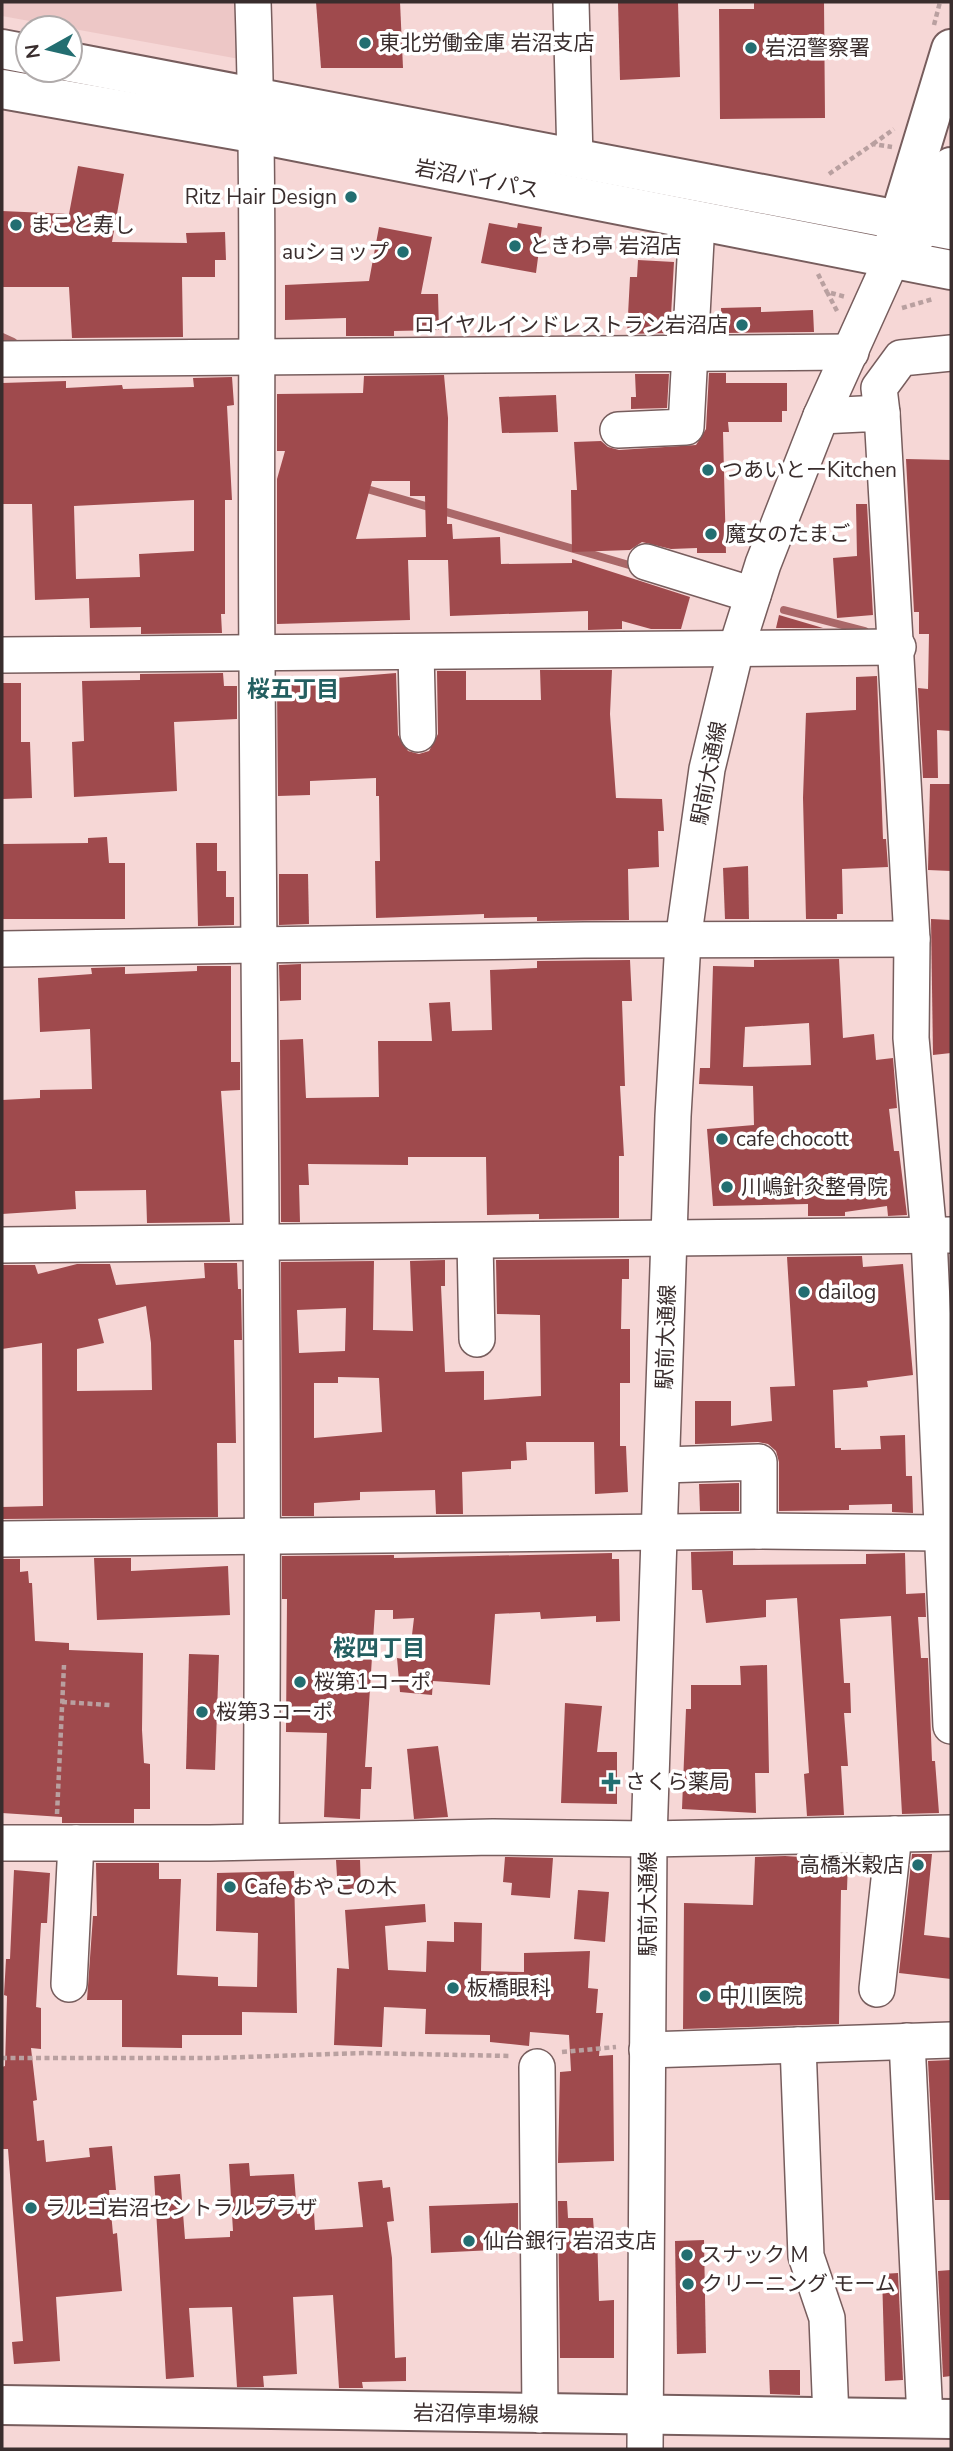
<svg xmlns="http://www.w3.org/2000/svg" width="953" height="2451" viewBox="0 0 953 2451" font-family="'Nunito Sans','Noto Sans JP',sans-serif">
	<rect width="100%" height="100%" fill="#f6d7d6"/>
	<!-- built -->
	<path fill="#edc7c6" d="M2,2H243L245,60L2,16Z"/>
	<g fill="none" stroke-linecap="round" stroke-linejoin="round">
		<!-- stream -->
		<g stroke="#aa6768" stroke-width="8">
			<path d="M2,337L13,342"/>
			<path d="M360,487L636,567"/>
			<path d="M784,610L865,631"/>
		</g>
	</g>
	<!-- building -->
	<g fill="#9f4a4d" fill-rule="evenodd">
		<path d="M316,2H400L403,68H321Z"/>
		<path d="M618,2H678L680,77L620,80Z"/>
		<path d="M754,2H824L825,118L720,119L719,9H754Z"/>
		<path d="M78,166L124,174L112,242L187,243L186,233L225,232L226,260H215V277H182L183,337L72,338L69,287H2V211L69,214Z"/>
		<path d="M489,223L517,228L518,223L542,227L536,273L481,263Z"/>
		<path d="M379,227L432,237L421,294H438L439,330L394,331V336H346V318L285,320V285L369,281Z"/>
		<path d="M638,260L674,262L670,333L627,334L630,277H637Z"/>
		<path d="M761,307V312L813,310L814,332L722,333L721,308Z"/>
		<path d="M709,373H726V383H787V411H782V422H728L729,432H723L726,553H697V548L671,549L642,542L630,550L572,552L571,490H577L574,442L601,441L608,447L619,450L696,445L706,429Z"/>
		<path d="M635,374H669L667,408L631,409V397H636Z"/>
		<path d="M444,375L448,418L447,524H452L453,539L500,537L501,564L572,563V559L690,597L681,629H651L622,621V629L588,630V611L450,616L448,560H408L410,620L277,624V479L285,451H277V394L363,393L364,376ZM372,481H410V496H425L426,537L356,539Z"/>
		<path d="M232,377L234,405L227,406L232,500H225V614H221L222,633L141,634V627L90,628L89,598L35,600L32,504H2V383L66,381V388L122,385L123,389L194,387L193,378ZM194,500V551L139,554L140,577L76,579L74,506Z"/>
		<path d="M556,395L558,432L502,433L499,397Z"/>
		<path d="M906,459L951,460V731L937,730L938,778H923L918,688L928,689L929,634H919V612H914Z"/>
		<path d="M856,504H867L873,615L837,618L833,558L857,556Z"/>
		<path d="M779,615L823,628H776Z"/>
		<path d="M540,670H612L610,714L616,798L662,799L664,831H658L659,867L628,869L629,920L537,921V917L484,918V914L376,918L375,861H380L379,796H376V778L310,781V795L278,796L277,683L396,673L398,735L408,751L419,754L429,751L438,734L437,671H466V700H541Z"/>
		<path d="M223,673L224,686H237V719L174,722L177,791L74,797L72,742L84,741L82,681L140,680V674Z"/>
		<path d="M877,676L883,839H886L888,867L842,869L843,914H837V919H806L803,798L806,713L856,710V677Z"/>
		<path d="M2,683H21V742H30L32,798L2,799Z"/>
		<path d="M930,784H951V871L928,870Z"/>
		<path d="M107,837L109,863H125V919H2V844L88,843V838Z"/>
		<path d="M196,843H217V871H226V897H234V925L198,926Z"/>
		<path d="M748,866L749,919H725L723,868Z"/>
		<path d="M279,874H308L309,924L279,925Z"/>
		<path d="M931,919L951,920V1053L933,1055Z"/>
		<path d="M839,959L843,1038L874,1034L876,1060L893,1058L897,1108L889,1109L894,1151H899L907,1215L888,1216L887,1206L845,1212V1216H808V1204L713,1206L707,1129L754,1125L753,1086L699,1084L700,1068H710L713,966L754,967V960ZM809,1023L811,1065L743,1067L745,1027Z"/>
		<path d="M630,960L632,1001H622L625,1086H620L624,1156H619V1218L539,1219V1214L487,1215L486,1157H408V1165L308,1164L309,1185H299L300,1222H281L280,1040L303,1039L306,1098L379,1097L378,1041H432L429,1003L450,1002L452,1031L492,1030L490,970L537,968V961Z"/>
		<path d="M301,964V1000L280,1001L279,965Z"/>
		<path d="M197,966H231V1062H240V1090L221,1091L230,1222L147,1223L146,1190L75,1191L76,1209L2,1214V1100L40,1098V1090L92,1089L90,1029L40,1032L38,978L92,974L91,968L125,967V974L197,971Z"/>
		<path d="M862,1256L863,1267L903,1264L913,1375L867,1381L868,1387L833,1390L835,1448H841V1450L881,1449L880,1436L905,1435L906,1476H912L913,1513L892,1512V1504L849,1505V1510L779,1511V1462L776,1451L768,1444L758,1442L695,1444V1401H731V1426L772,1421L770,1387L795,1386L787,1257Z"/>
		<path d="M629,1259V1279H622L621,1329H630V1383H620V1446H626L628,1492L595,1494L594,1442H526L527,1460L511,1461V1469L462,1472L463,1514H436L435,1490L360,1492V1500L314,1503V1516H282L281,1262L374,1261L373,1330L413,1331L410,1261L445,1260V1286H441L445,1372L484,1371V1400L541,1396L540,1315L497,1314L496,1260ZM346,1308L345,1351L299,1353L297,1310ZM338,1377L379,1378L382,1432L314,1438V1383H338Z"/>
		<path d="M204,1263H237L238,1289H241L242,1340H234L236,1443H217L218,1517L2,1519V1507L43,1506L42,1343L2,1349V1265H35L38,1274L77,1264H110L116,1285L205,1278ZM146,1306L151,1343L152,1390L77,1391V1349L104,1343L98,1319Z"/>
		<path d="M739,1483V1511H700L699,1484Z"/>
		<path d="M733,1551V1565L866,1564V1554L905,1553L906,1594L925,1593L926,1617H918L921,1658H928L932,1761H935L939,1813L902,1814L891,1616L840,1619L844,1683H850L851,1713H844L848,1766H841L844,1815L807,1816L804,1774L809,1773L797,1598L766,1600V1617L706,1623L702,1590H692L691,1552Z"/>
		<path d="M612,1553V1559H619L620,1621L596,1622V1616L541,1619L540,1612L495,1614L490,1685L433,1681L432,1695L400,1692L397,1658L409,1660L414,1618L393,1619V1610H375L365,1767H372L371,1789H361L360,1819L324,1817L327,1733L286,1732L287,1599H282V1556L394,1555V1558Z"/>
		<path d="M94,1558H131V1571L228,1566L230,1615L97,1620Z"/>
		<path d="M2,1559H20V1572L28,1571L29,1583H32L35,1641L69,1643V1650L143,1653L142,1730L144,1763L150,1764V1809H134V1823H62V1817L2,1813Z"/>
		<path d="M189,1654L219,1655L215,1770L186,1769Z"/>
		<path d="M767,1665L769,1773H755L756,1813L682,1809L686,1709H691V1685H741L740,1666Z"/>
		<path d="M565,1703L602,1706L597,1752H617V1804L561,1803Z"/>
		<path d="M438,1746L448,1817L414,1819L407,1749Z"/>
		<path d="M912,1854H932L924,1935L951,1938V1979L899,1973Z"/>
		<path d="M785,1856L848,1860L847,1890H841L839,2024L683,2029L684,1903L753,1905L755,1857Z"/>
		<path d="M505,1857L553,1858L550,1898L511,1895L512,1883L503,1882Z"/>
		<path d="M336,1860H360L361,1892L338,1893Z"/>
		<path d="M96,1863H159V1879H181L177,1975L218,1977V1986L257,1987L258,1933L216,1931L217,1873L294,1871L297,2013L242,2012V2035H182V2048L122,2047V2000H87L93,1916H97Z"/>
		<path d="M14,1870L50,1873L47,1923H41L36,2007L41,2008V2049L31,2048L37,2100L33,2101L37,2141L44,2140L46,2162L90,2157L89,2148L112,2146L116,2190H109L113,2234L117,2233L122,2291L56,2297L60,2361L14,2364L12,2342L23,2341L8,2149H2V2067L5,2066L7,1996L4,1995L6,1959H10Z"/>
		<path d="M578,1890L609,1892L605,1942L574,1939Z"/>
		<path d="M425,1904L426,1922L385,1926L388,1970L426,1972L427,1941L454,1942V1922L482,1923L481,1971L524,1972V1953L590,1951L588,1988L598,1989L596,2013H603L599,2056L613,2055L614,2161L558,2163L560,2072L571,2071L569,2035L530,2032L529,2046L490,2042V2035L425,2034L426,2009L384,2007L382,2047L334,2045L337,1968L349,1969L345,1910Z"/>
		<path d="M951,2060V2200H935L928,2061Z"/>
		<path d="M249,2163L250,2176L294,2174L297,2214L314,2213L315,2230L363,2227L358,2182L382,2180L383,2188L390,2187L394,2221L387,2222L392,2258L395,2358L406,2357V2381L362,2382L363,2388H339L333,2295L293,2297L297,2374L263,2376L264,2387H237L232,2307L189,2308L194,2377L166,2379L154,2176L180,2174L185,2239L230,2237V2231H233L229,2164Z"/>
		<path d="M558,2201H567L568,2218H593L594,2232L597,2231L599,2301L614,2300V2358H560Z"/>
		<path d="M518,2203V2249L431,2253L429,2206Z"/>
		<path d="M704,2240L706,2353L677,2354L675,2241Z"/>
		<path d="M951,2270V2376L943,2377L938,2271Z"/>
		<path d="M898,2273L903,2380L885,2381L882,2274Z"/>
		<path d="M769,2370H800V2395L770,2394Z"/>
	</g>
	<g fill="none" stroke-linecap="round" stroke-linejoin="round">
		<defs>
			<g id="minor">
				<path d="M253,2C260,220 255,439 257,658C259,1053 265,1447 261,1841"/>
				<path d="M571,2L575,159"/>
				<path d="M2,359L851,352"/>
				<path d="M882,413L879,388L901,358L951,353"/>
				<path d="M821,416L882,413L912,939L911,1038L929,1236L951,1726"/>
				<path d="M618,430L686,427L697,222"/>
				<path d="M646,562L753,595"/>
				<path d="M416,653L418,734"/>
				<path d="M2,655L898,647"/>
				<path d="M2,949L584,940L912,939"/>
				<path d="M475,1241L477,1339"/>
				<path d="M2,1245L951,1235"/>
				<path d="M662,1465L759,1462V1531"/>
				<path d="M2,1539L759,1531L941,1533"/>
				<path d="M2,1843H210L493,1837L649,1839L951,1833"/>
				<path d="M69,1984L76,1843"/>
				<path d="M877,1989L894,1834"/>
				<path d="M907,2041L925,2419"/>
				<path d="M798,2045L806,2256L827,2318L831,2418"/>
				<path d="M647,2050L951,2040"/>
				<path d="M537,2067L540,2415"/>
				<path d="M645,2449L649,1839L673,1116L683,941L707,769L736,649L763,564L821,416L891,261"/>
			</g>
			<g id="major">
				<path d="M903,248L926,225L951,167"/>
				<path d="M893,252L899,220L951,49"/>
				<path d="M2,2405L951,2419"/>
			</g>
			<g id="highway">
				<path d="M2,49L28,54"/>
				<path d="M70,62L951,230"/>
				<path d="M2,89L258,134L951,270"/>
			</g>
		</defs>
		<!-- minor casing -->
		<use href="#minor" stroke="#775d5d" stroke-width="38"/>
		<!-- major casing -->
		<use href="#major" stroke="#775d5d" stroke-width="42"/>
		<!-- highway casing -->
		<use href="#highway" stroke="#775d5d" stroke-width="42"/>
		<!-- path -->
		<g stroke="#b9a0a0" stroke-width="4.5" stroke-dasharray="5 3.5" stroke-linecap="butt">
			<path d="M934,25L940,2"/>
			<path d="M873,144L894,129"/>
			<path d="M829,174L873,144L892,147"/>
			<path d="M818,274L827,292"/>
			<path d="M902,308L933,299"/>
			<path d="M837,311L827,292L846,297"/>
			<path d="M62,1702L110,1705"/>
			<path d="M57,1814L64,1665"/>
			<path d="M562,2052L616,2047"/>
			<path d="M2,2058H215L363,2053L511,2056"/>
		</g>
		<!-- minor -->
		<use href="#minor" stroke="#fff" stroke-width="35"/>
		<!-- major -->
		<use href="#major" stroke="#fff" stroke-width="38"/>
		<!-- highway -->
		<use href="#highway" stroke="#fff" stroke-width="38"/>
	</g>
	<!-- markers -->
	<g fill="#236e71" stroke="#fff" stroke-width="2.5">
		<circle cx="365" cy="43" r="7"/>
		<circle cx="751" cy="48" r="7"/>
		<circle cx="351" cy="197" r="7"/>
		<circle cx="16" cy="225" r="7"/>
		<circle cx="515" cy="246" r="7"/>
		<circle cx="403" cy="252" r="7"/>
		<circle cx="742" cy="325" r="7"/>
		<circle cx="708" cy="470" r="7"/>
		<circle cx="711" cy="534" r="7"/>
		<circle cx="722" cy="1139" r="7"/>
		<circle cx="727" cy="1187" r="7"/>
		<circle cx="804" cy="1292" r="7"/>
		<circle cx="300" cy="1682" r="7"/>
		<circle cx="202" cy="1712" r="7"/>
		<path d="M607.5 1771.5h7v7h7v7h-7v7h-7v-7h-7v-7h7z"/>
		<circle cx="918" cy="1865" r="7"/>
		<circle cx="230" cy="1887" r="7"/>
		<circle cx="453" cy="1988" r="7"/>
		<circle cx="705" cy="1996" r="7"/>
		<circle cx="31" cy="2208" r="7"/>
		<circle cx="469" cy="2241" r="7"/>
		<circle cx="687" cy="2255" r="7"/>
		<circle cx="688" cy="2284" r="7"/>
	</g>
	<g text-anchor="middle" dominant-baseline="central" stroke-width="7" stroke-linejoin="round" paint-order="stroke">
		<!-- poi labels -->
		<g font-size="21" fill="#392d2d" stroke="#fff" text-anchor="start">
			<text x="379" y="43">東北労働金庫 岩沼支店</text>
			<text x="765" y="48">岩沼警察署</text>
			<text x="337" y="197" text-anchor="end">Ritz Hair Design</text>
			<text x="30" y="225">まこと寿し</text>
			<text x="529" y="246">ときわ亭 岩沼店</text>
			<text x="389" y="252" text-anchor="end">auショップ</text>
			<text x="728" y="325" text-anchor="end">ロイヤルインドレストラン岩沼店</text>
			<text x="722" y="470">つあいとーKitchen</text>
			<text x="725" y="534">魔女のたまご</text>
			<text x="736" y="1139">cafe chocott</text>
			<text x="741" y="1187">川嶋針灸整骨院</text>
			<text x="818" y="1292">dailog</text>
			<text x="314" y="1682">桜第1コーポ</text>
			<text x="216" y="1712">桜第3コーポ</text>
			<text x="625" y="1782">さくら薬局</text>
			<text x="904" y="1865" text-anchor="end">高橋米穀店</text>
			<text x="244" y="1887">Cafe おやこの木</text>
			<text x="467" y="1988">板橋眼科</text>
			<text x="719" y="1996">中川医院</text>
			<text x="45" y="2208">ラルゴ岩沼セントラルプラザ</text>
			<text x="483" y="2241">仙台銀行 岩沼支店</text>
			<text x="701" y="2255">スナック M</text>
			<text x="702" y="2284">クリーニング モーム</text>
		</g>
		<!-- street labels -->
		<g font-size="21" fill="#392d2d" stroke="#fff">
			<text transform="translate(477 179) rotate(11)">岩沼バイパス</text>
			<text transform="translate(709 773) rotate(-79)">駅前大通線</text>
			<text transform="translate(666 1337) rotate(-88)">駅前大通線</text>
			<text transform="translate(648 1904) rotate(-90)">駅前大通線</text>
			<text transform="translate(476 2414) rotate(1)">岩沼停車場線</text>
		</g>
		<!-- neighbourhood labels -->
		<g font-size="23" font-weight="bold" fill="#245f61" stroke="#fff">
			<text x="293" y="689">桜五丁目</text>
			<text x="379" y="1648">桜四丁目</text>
		</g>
	</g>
	<!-- border -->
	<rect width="953" height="2451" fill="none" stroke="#392d2d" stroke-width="7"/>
	<!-- north arrow -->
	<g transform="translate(49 49) rotate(262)"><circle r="33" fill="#ffffff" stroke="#b0abab" stroke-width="2"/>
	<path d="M0-5L12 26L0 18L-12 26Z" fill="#236e71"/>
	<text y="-10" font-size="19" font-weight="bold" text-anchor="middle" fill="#392d2d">N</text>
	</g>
</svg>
